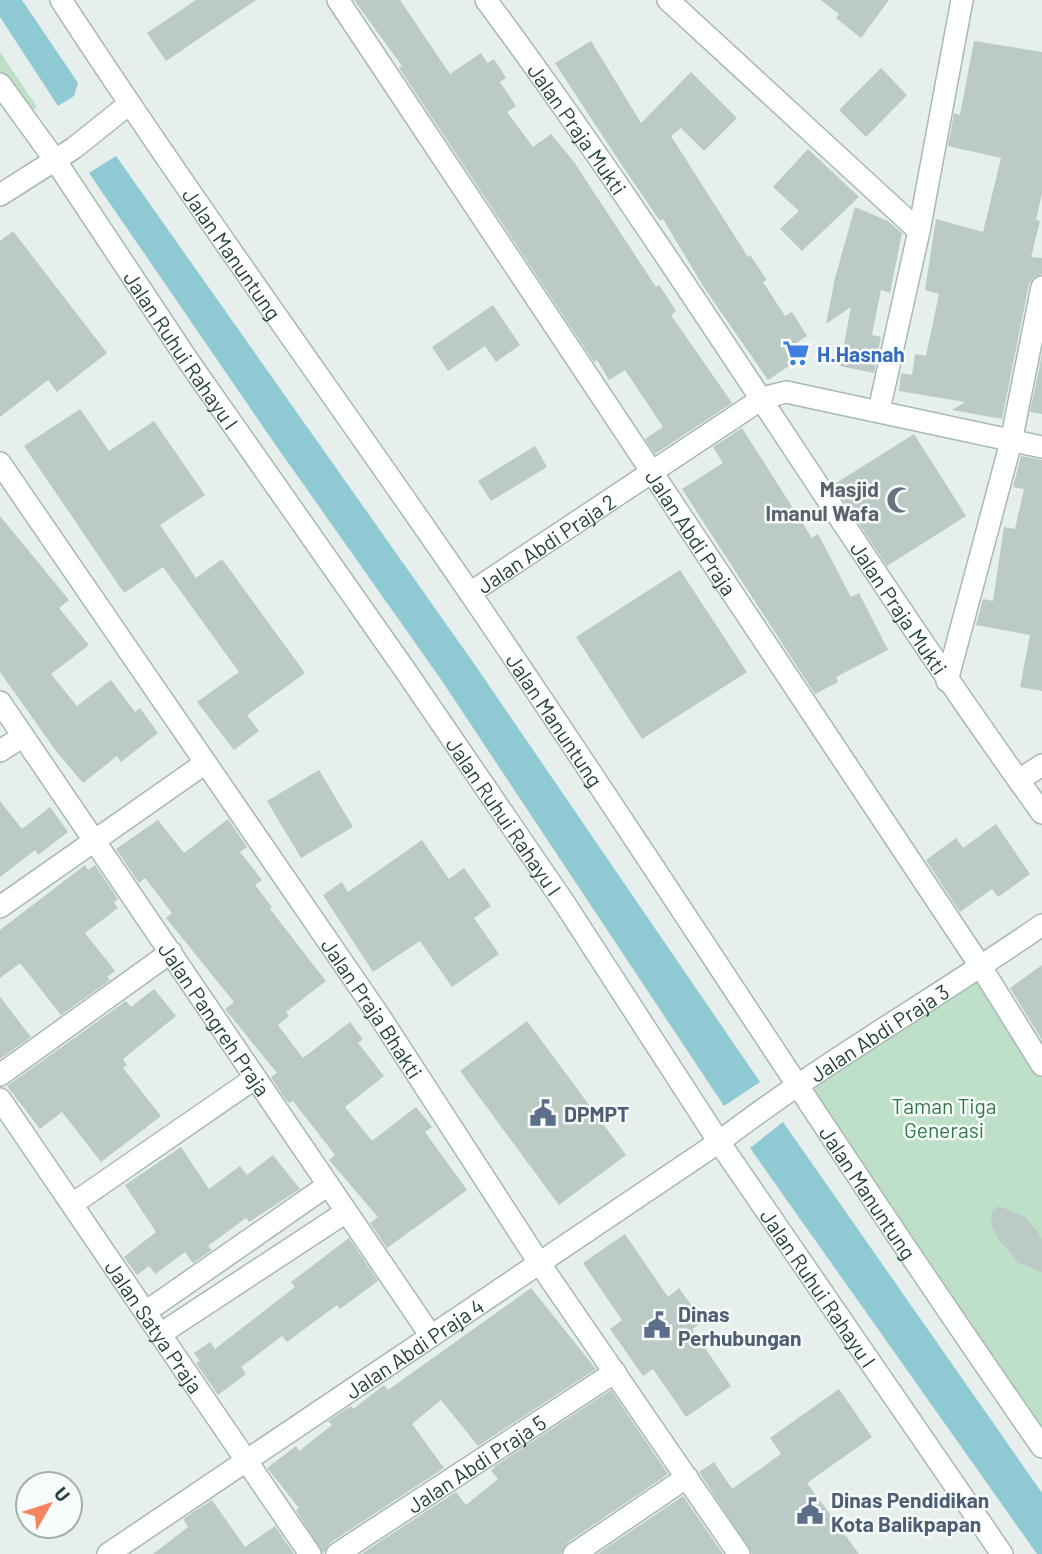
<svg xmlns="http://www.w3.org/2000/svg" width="1042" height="1554" viewBox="0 0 1042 1554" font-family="Barlow,sans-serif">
	<rect width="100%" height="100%" fill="#e6efeb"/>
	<!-- green -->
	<g fill="#bfe0c8">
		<path d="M0,52L37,107L24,118L0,82Z"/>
		<path d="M978,978L1042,1078V1436L805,1089Z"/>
	</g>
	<!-- water -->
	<g fill="#8ec9d4">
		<path d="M0,0H22L78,83L74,96L58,106L0,17Z"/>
		<path d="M116,156L475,665L760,1082L724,1106L440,678L277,447L89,173Z"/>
		<path d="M783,1122L1042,1493V1554H1037L750,1148Z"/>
	</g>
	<!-- building -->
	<g fill="#bbcac4">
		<path d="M196,0H256L166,61L147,33Z"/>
		<path d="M354,0H400L450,74L481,53L487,63L494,59L506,78L500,82L516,106L507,112L533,147L551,134L574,162L656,287L659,285L676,311L671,315L732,403L655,454L645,439L663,427L625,370L609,380L597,360L594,362L399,68L402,66Z"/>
		<path d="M821,0H889L861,38L836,18L839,14Z"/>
		<path d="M591,41L641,123L691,72L737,118L704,151L681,128L671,136L748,257L750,255L767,280L763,282L785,316L792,312L807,336L787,349L795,362L768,380L703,286L663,219L660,221L621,164L555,63Z"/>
		<path d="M974,41L1042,52V193L1036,220L1040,221L1031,257L1042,258V274L1033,278L1029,284L1002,419L952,410L965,402L899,391L901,373L912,375L915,354L926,356L939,294L925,290L936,219L983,232L1001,158L948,146L954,113L960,115Z"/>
		<path d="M881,68L907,95L866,137L839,110Z"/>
		<path d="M808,149L859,197L802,251L780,229L799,211L773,187Z"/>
		<path d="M855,207L888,221L902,233L890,293L881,290L872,335L881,337L874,373L840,366L851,307L826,324L835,278Z"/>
		<path d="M13,231L107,353L57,392L48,380L0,417V241Z"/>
		<path d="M493,305L520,345L496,362L485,346L448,371L432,347Z"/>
		<path d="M1042,354V414L1030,412Z"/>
		<path d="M80,409L109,451L154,421L205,495L160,525L196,578L222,559L305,673L247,715L259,731L234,750L197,702L239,672L163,567L124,593L24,446Z"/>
		<path d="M742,428L812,538L818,534L851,597L859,593L888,650L836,677L838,682L815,694L682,489L723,463L713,447Z"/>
		<path d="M914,434L966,516L887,566L833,485Z"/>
		<path d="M535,446L547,467L491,501L478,481Z"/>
		<path d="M1021,456L1042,460V691L1020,687L1030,635L976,625L983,599L993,601L1004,527L1015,529L1024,489L1013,487Z"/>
		<path d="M0,516L69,600L59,608L89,645L51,674L77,706L111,680L135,712L140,708L158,733L121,762L117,756L83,783L56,751L0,672Z"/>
		<path d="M680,570L747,672L642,739L576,637Z"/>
		<path d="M319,770L353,827L301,858L267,801Z"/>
		<path d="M0,801L22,829L50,807L68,832L38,855L35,850L0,877Z"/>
		<path d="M228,819L247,847L240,852L262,880L255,885L272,907L270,909L326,981L286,1012L289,1016L278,1025L303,1058L350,1022L363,1039L358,1043L384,1076L345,1107L372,1141L416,1107L432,1127L425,1132L467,1190L387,1248L370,1223L378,1217L329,1160L335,1155L293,1101L289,1103L284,1097L271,1077L277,1073L225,1009L234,1002L166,918L172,913L145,878L139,883L116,849L158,820L184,853Z"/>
		<path d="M996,824L1030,874L998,897L992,889L960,912L926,860L956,838L963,848Z"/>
		<path d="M422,840L449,879L464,868L491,906L474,918L499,954L452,987L420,941L373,972L323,895L342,882L348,892Z"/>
		<path d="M85,865L88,870L95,865L118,899L114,903L118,908L85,933L115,971L107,977L110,980L61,1015L20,963L0,978V930Z"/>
		<path d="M1042,965V1040L1010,988Z"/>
		<path d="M154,989L176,1016L123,1059L127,1065L123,1068L161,1116L101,1162L62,1112L40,1129L7,1086L126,1001L131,1007Z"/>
		<path d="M0,997L31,1037L0,1059Z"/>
		<path d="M527,1021L626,1155L559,1205L460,1071Z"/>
		<path d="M181,1147L209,1189L240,1166L247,1175L273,1155L300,1189L249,1222L246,1218L208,1246L212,1250L193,1263L185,1252L155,1274L149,1266L137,1275L124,1257L156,1232L125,1185Z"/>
		<path d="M999,1206L1025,1217L1038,1232L1042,1240V1272L1019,1263L999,1240L992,1227L991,1213Z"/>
		<path d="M625,1234L668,1297L679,1288L703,1322L692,1329L731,1386L686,1417L653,1369L643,1376L610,1329L622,1320L583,1263Z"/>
		<path d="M349,1238L378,1281L340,1309L337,1305L287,1342L282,1336L241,1367L246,1374L218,1395L196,1363L200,1361L194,1353L210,1342L215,1349L295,1287L291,1282Z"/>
		<path d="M531,1288L596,1369L478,1446L441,1400L412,1424L444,1468L330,1543L323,1554L296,1510L299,1508L267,1468L296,1446L299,1451L332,1425L328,1421L351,1406L353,1409L384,1385L388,1390Z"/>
		<path d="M839,1389L872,1437L807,1483L859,1554H752L699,1472L714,1462L732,1489L781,1454L770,1438Z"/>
		<path d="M611,1390L668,1474L567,1543L561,1554H361L456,1492L466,1505L498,1479L491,1471L495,1466Z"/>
		<path d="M683,1496L723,1554H597Z"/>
		<path d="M212,1500L245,1547L275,1526L294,1554H153L188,1527L183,1519Z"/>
	</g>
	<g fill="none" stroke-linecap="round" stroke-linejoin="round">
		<defs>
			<g id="minor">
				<path id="s1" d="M61,0C192,201 334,395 470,593C663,876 846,1166 1042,1447"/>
				<path id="s2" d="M338,0L981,967L1042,1065"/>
				<path id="s3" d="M486,0C682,264 850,547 1042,813"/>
				<path d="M668,0L919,231"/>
				<path id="s4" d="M0,84L55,160L189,362L405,670L565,904L719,1142L1002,1554"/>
				<path d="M0,195L74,148L129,104"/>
				<path d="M879,410L919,231L962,0"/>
				<path id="s5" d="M0,463L380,1017L540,1264L739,1554"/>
				<path id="s6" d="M470,593L763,398L786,392L1042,447"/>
				<path d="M947,681L1011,442L1042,287"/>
				<path id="s7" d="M0,702L431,1336"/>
				<path d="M0,751L23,736"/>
				<path d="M1019,780L1042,765"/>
				<path d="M0,907L204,764"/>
				<path d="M0,1075L171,952"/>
				<path id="s8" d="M0,1099L310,1554"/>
				<path d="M74,1203L255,1078"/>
				<path d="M147,1311L328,1185"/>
				<path d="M162,1333L346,1212"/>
				<path id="s9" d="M108,1554L719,1142C822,1063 935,999 1042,925"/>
				<path id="s10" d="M337,1554L615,1372"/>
				<path d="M574,1554L687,1477"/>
			</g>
		</defs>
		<!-- minor casing -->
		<use href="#minor" stroke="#a8b8b2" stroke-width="24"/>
		<!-- minor -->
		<use href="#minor" stroke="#fff" stroke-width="21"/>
	</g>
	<!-- icons -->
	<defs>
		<symbol id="supermarket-bare" viewBox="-9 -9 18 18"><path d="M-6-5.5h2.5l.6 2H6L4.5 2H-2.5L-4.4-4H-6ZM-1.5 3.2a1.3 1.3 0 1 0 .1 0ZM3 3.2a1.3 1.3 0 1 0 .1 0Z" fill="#3f7fe0" stroke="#f7fbf9" stroke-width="2.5" paint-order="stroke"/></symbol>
		<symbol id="mosque-bare" viewBox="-9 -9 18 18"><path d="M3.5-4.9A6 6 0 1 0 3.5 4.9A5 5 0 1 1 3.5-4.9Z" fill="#6b7280" stroke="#f7fbf9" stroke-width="2.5" paint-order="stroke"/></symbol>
		<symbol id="civic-bare" viewBox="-9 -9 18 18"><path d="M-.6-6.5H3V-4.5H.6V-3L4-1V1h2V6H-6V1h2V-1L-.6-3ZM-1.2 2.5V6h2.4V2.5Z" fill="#5c6f8a" stroke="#f7fbf9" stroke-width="2.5" paint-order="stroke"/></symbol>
	</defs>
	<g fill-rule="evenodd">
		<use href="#supermarket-bare" x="777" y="334" width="38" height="38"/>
		<use href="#mosque-bare" x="881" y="481" width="38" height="38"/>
		<use href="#civic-bare" x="524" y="1094" width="38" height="38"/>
		<use href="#civic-bare" x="638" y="1306" width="38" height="38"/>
		<use href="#civic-bare" x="791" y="1492" width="38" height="38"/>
	</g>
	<g text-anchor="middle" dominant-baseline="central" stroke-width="5" stroke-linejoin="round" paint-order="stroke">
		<!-- street labels -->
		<g font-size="21" fill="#24423a" stroke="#f7fbf9">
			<text stroke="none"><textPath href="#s3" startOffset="158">Jalan Praja Mukti</textPath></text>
			<text stroke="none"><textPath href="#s1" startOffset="306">Jalan Manuntung</textPath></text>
			<text stroke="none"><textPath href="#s4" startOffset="322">Jalan Ruhui Rahayu I</textPath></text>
			<text stroke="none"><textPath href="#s2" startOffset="639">Jalan Abdi Praja</textPath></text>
			<text stroke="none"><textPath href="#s6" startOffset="91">Jalan Abdi Praja 2</textPath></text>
			<text stroke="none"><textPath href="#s3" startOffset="735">Jalan Praja Mukti</textPath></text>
			<text stroke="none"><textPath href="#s1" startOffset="873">Jalan Manuntung</textPath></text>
			<text stroke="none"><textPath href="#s4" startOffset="889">Jalan Ruhui Rahayu I</textPath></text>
			<text stroke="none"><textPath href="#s5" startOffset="660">Jalan Praja Bhakti</textPath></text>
			<text stroke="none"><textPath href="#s7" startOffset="383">Jalan Pangreh Praja</textPath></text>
			<text stroke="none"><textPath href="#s9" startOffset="931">Jalan Abdi Praja 3</textPath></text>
			<text stroke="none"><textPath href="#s1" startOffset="1440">Jalan Manuntung</textPath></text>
			<text stroke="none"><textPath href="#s4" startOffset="1456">Jalan Ruhui Rahayu I</textPath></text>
			<text stroke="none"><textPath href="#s8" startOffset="275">Jalan Satya Praja</textPath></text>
			<text stroke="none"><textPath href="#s9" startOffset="369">Jalan Abdi Praja 4</textPath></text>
			<text stroke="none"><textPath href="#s10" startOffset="166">Jalan Abdi Praja 5</textPath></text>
		</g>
		<!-- shop labels -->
		<g font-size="21" font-weight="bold" fill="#366cbe" stroke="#f7fbf9" text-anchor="start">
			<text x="817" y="353">H.Hasnah</text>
		</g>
		<!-- worship labels -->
		<g font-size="21" font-weight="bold" fill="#5b616d" stroke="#f7fbf9" text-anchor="end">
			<text x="879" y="488">Masjid<tspan x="879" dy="24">Imanul Wafa</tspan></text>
		</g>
		<!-- park labels -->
		<g font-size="21" fill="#2d7a4b" stroke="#f7fbf9">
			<text x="944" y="1105">Taman Tiga<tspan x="944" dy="24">Generasi</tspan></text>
		</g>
		<!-- service labels -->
		<g font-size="21" font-weight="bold" fill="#4e5e75" stroke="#f7fbf9" text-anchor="start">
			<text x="564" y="1113">DPMPT</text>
			<text x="678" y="1313">Dinas<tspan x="678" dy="24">Perhubungan</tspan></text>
			<text x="831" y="1499">Dinas Pendidikan<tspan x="831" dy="24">Kota Balikpapan</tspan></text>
		</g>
	</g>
	<!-- north arrow -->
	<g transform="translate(49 1505) rotate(51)"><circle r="33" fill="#f7fbf9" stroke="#a3b1ad" stroke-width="2"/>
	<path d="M0-5L12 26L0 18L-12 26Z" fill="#f4845f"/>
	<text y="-10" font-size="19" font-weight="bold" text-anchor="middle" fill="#24423a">U</text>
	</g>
</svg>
